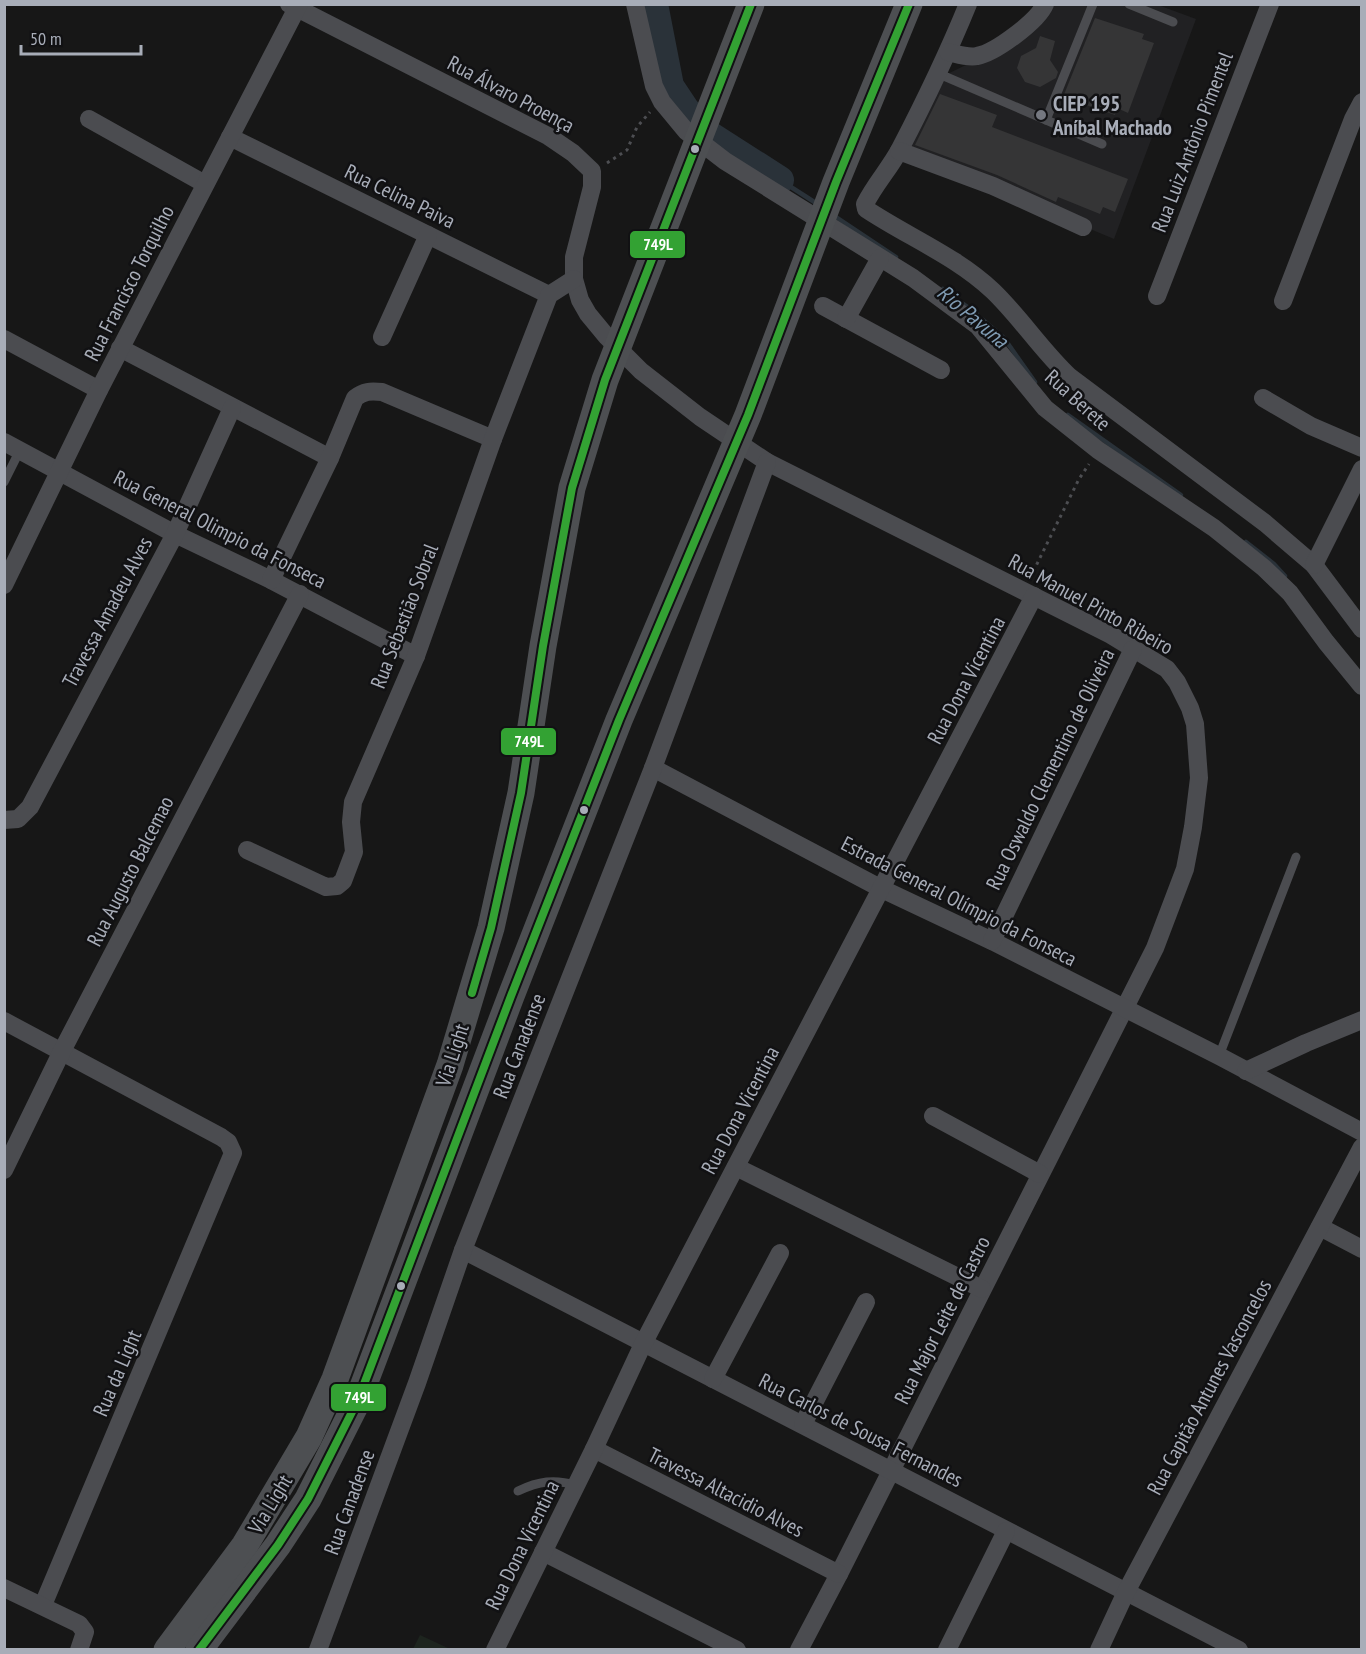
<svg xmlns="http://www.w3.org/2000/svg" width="1366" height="1654" viewBox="0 0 1366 1654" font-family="'PT Sans Narrow',sans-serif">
	<rect width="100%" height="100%" fill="#171717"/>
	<!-- built -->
	<path fill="#212123" d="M1047,5H1158L1196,19L1114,239L905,151L937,79L1001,48Z"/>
	<!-- green -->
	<path fill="#1d241e" d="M420,1635L450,1649H413Z"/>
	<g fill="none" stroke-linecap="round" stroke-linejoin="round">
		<!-- stream -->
		<g stroke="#2a3239" stroke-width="4.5">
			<path d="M780,180L819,205"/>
			<path d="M833,215L896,257"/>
			<path d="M943,289L977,314"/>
			<path d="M983,320L1004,338L1035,382"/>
			<path d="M1068,415L1181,495"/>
			<path d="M1246,542L1274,564L1285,576"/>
		</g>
		<!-- river -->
		<path stroke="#2a3239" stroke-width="28" d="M654,4L670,86L686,110L705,132L780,180"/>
	</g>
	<!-- building -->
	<g fill="#353536">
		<path d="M1095,18L1144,34L1142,39L1154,43L1128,113L1117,108L1115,115L1063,97Z"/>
		<path d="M1040,36L1055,41L1050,60L1058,72L1056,78L1040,87L1025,82L1017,68L1021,56L1036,48Z"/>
		<path d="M940,94L997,115L992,127L1128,179L1115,212L1103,207L1100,214L1058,197L1056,202L997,175L915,145Z"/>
	</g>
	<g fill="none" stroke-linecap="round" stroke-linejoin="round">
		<!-- path -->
		<g stroke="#4d4e52" stroke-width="3" stroke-dasharray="3 4.5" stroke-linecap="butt">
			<path d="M607,163L627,150L637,127L650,112"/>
			<path d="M1030,578L1079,479L1089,464"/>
		</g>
		<!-- lane -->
		<g stroke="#4b4c50" stroke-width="9">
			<path d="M1129,4L1173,22"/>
			<path d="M937,73L1102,144"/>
			<path d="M1046,120L1093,4"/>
			<path d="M4,482L20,450"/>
			<path d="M1219,1056L1296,857"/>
			<path d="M518,1491C539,1481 554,1479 576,1485"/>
		</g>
		<!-- street -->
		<g stroke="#4b4c50" stroke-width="18">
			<path d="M289,4L548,136L573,153L592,171V187L574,257V279L580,300L588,314L607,337L641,371L700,417L767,462L1111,635L1167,669L1177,682L1190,708L1195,724L1199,778L1193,827L1185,869L1155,948L839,1574L799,1650"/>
			<path d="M635,4L654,86L662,102L686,131L725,161L913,278L978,326L1045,408L1098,450L1214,528L1264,568L1290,593L1326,642L1362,686"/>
			<path d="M968,4C948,53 925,101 900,149C890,168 875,184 865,204L866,209C908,237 956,256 993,291C1021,318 1042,351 1070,377L1265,523L1314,565L1362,629"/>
			<path d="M948,52C957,54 968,58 977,56C995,53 1038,21 1045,4"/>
			<path d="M89,119L205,184"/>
			<path d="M230,137L549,295"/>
			<path d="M899,151L993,186L1083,227"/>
			<path d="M1157,296L1270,4"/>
			<path d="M1283,301L1353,119L1362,102"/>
			<path d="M823,306L941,370"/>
			<path d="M846,319L880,258"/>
			<path d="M382,337L428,235"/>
			<path d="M4,339L99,390"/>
			<path d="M120,348L330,458"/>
			<path d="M1263,398L1311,426L1362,448"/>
			<path d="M4,442L175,534L271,580L416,656"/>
			<path d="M1314,565L1362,469"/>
			<path d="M271,580L330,458L355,398C364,391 370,391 382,392L493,439"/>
			<path d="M4,585L99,390L299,4"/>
			<path d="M653,768L882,889L992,941L1219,1056L1362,1132"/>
			<path d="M4,820L18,819L30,807L175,534L232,408"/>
			<path d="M247,850L326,887L337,886L343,881L354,852L351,822L353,802L416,656L493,439L549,295L574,279"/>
			<path d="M992,941L1133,649"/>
			<path d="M4,1021L221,1137L228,1142L233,1153L43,1605"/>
			<path d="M1246,1071L1306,1043L1362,1020"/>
			<path d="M933,1116L1040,1174"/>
			<path d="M736,1167L982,1289"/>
			<path d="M4,1170L62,1051L300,594"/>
			<path d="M1320,1227L1362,1249"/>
			<path d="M463,1250L1239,1650"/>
			<path d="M713,1379L780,1253"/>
			<path d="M803,1424L866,1302"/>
			<path d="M594,1449L839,1574"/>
			<path d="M543,1552L737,1650"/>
			<path d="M4,1588L79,1624L85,1632L79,1650"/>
			<path d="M318,1650L417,1383L463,1250L653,768L767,462"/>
			<path d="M495,1650L594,1449L643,1344L1034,596"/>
			<path d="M947,1650L1006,1531"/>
			<path d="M1099,1650L1126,1592L1362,1147"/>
		</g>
		<!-- primary -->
		<g stroke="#4d4f52" stroke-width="27">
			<path d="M167,1650L245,1545L309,1437L335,1379L450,1065L491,928L521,793L543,646L572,488L605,380L751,4"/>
			<path d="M199,1650L278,1545L308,1499L358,1400L511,996L619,720L748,415L836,182L909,4"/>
		</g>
		<defs>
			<g id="bus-1">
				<path d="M472,993L491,928L521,793L543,646L572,488L605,380L751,4"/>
				<path d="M199,1650L278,1545L308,1499L358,1400L511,996L619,720L748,415L836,182L909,4"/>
			</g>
		</defs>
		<!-- bus-1 casing -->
		<use href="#bus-1" stroke="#111113" stroke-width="12"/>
		<!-- bus-1 -->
		<use href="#bus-1" stroke="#33a233" stroke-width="8"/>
	</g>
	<!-- markers -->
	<circle fill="#757880" stroke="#111113" stroke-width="2" cx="1041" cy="115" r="6"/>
	<g fill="#a8adb8" stroke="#111113" stroke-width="2">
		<circle cx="695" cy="149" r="5"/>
		<circle cx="584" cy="810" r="5"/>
		<circle cx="401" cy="1286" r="5"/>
	</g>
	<g text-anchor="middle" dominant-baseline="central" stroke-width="5" stroke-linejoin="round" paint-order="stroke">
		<!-- street labels -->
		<g font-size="21" fill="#a8adb8" stroke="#111113">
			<text transform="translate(511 94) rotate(28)">Rua Álvaro Proença</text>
			<text transform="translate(1192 142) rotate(-69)">Rua Luiz Antônio Pimentel</text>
			<text transform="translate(400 196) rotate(26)">Rua Celina Paiva</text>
			<text transform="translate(129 283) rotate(-63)">Rua Francisco Torquilho</text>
			<text transform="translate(1078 400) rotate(42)">Rua Berete</text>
			<text transform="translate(220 529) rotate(27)">Rua General Olimpio da Fonseca</text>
			<text transform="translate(1091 604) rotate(29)">Rua Manuel Pinto Ribeiro</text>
			<text transform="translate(107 612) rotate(-62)">Travessa Amadeu Alves</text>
			<text transform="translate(404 616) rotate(-69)">Rua Sebastião Sobral</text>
			<text transform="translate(966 680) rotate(-62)">Rua Dona Vicentina</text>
			<text transform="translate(1050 769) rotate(-64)">Rua Oswaldo Clementino de Oliveira</text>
			<text transform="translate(130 871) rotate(-63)">Rua Augusto Balcemao</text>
			<text transform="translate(959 901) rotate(27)">Estrada General Olímpio da Fonseca</text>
			<text transform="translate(519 1046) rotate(-69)">Rua Canadense</text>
			<text transform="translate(452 1055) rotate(-72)">Via Light</text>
			<text transform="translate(740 1110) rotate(-62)">Rua Dona Vicentina</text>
			<text transform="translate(942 1320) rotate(-63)">Rua Major Leite de Castro</text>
			<text transform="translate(117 1373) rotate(-67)">Rua da Light</text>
			<text transform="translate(1209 1387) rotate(-62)">Rua Capitão Antunes Vasconcelos</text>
			<text transform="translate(861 1430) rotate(27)">Rua Carlos de Sousa Fernandes</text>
			<text transform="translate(726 1492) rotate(27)">Travessa Altacidio Alves</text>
			<text transform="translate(349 1502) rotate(-70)">Rua Canadense</text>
			<text transform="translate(270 1504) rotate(-59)">Via Light</text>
			<text transform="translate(522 1545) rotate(-64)">Rua Dona Vicentina</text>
		</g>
		<!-- poi labels -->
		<g font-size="21" font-weight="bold" fill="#a8adb8" stroke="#111113" text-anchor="start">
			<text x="1053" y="103">CIEP 195<tspan x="1053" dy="24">Aníbal Machado</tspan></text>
		</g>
		<!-- water labels -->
		<g font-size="22" font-style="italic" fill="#7f9bb3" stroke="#111113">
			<text transform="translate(973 316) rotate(40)">Rio Pavuna</text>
		</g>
	</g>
	<g stroke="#111113" stroke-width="2">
		<rect x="629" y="230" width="57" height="29" rx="6" fill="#33a233"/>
		<rect x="500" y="727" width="57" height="29" rx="6" fill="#33a233"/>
		<rect x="330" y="1383" width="57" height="29" rx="6" fill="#33a233"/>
	</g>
	<g font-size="16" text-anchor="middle" font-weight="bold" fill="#fff">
		<text x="658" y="250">749L</text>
		<text x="529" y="747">749L</text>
		<text x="359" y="1403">749L</text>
	</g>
	<!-- border -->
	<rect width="1366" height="1654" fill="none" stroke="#a8adb8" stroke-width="12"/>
	<!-- scale -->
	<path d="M21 45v9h120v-9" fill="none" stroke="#a8adb8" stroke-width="3"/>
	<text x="30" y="45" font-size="18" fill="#a8adb8" stroke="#111113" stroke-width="4.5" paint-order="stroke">50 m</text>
</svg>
